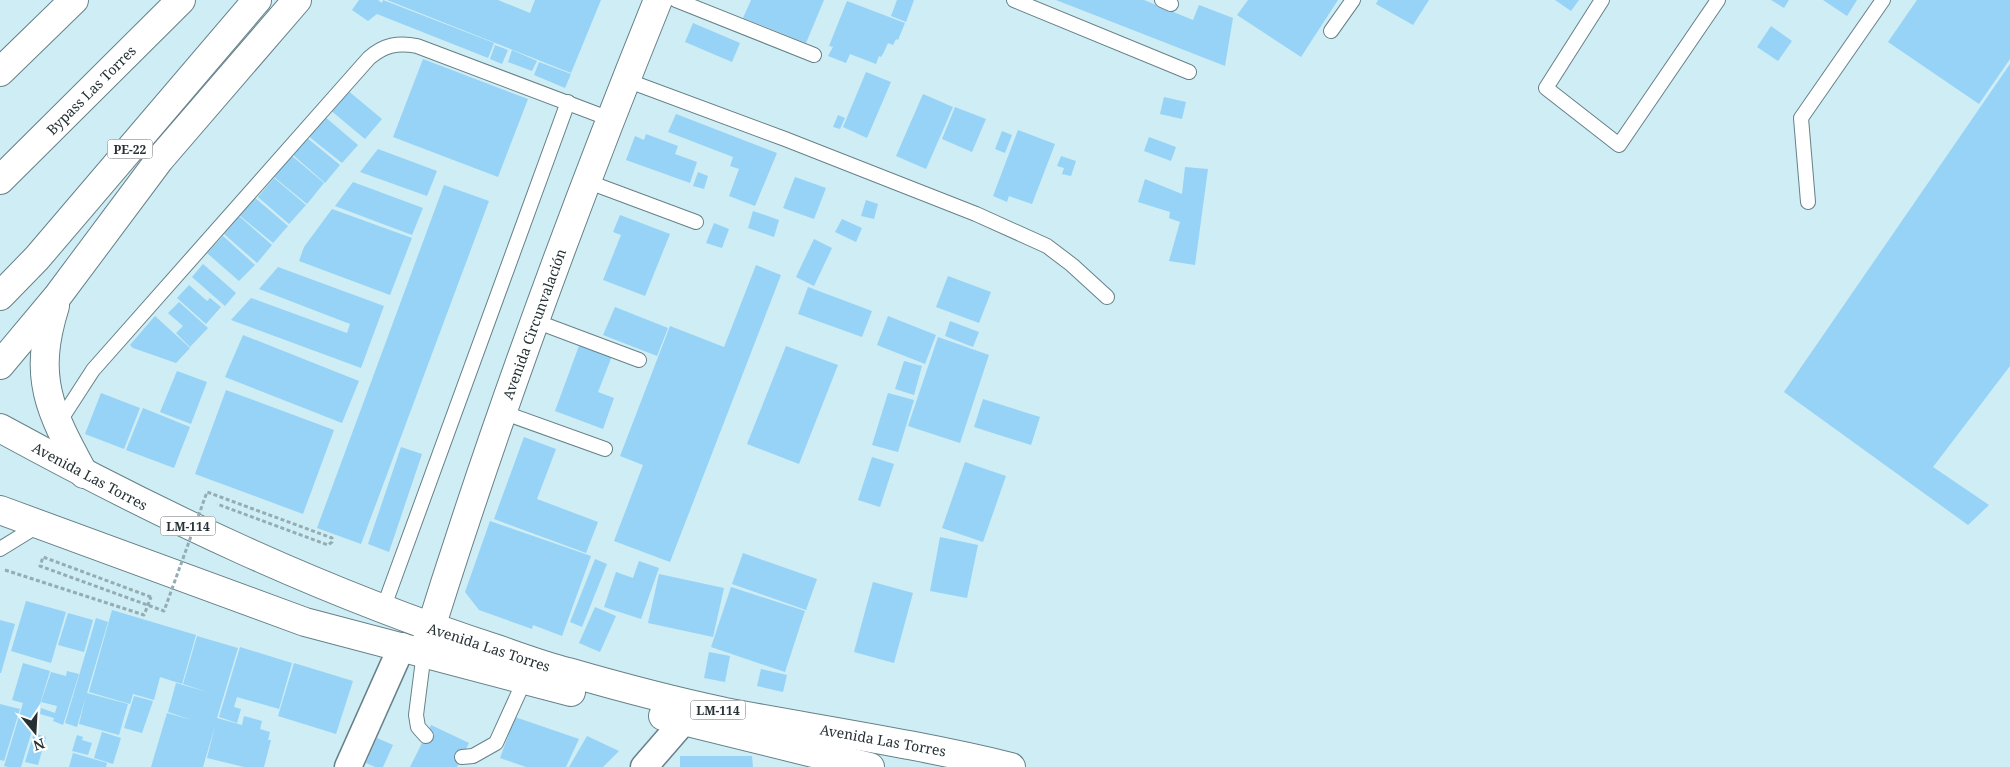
<svg xmlns="http://www.w3.org/2000/svg" width="2010" height="767" viewBox="0 0 2010 767" font-family="'Noto Serif',serif">
	<rect width="100%" height="100%" fill="#cfedf5"/>
	<!-- building -->
	<g fill="#96d3f6">
		<path d="M359,0H378L382,3L383,0L494,43L488,58L377,14L368,21L352,10Z"/>
		<path d="M387,0H498L530,13L535,0H601L571,73Z"/>
		<path d="M751,0H824L806,43L743,18Z"/>
		<path d="M897,0H914L906,22L891,16Z"/>
		<path d="M1056,0H1144L1193,20L1199,5L1233,18L1225,66Z"/>
		<path d="M1248,0H1338L1301,57L1237,15Z"/>
		<path d="M1378,0H1429L1413,25L1376,4Z"/>
		<path d="M1555,0H1579L1571,11Z"/>
		<path d="M1771,0H1789L1784,8Z"/>
		<path d="M1823,0H1857L1847,16Z"/>
		<path d="M1917,0H2010V59L1979,104L1888,42Z"/>
		<path d="M847,1L905,23L898,40L896,39L893,45L888,43L884,52L881,57L879,56L876,64L850,54L846,63L828,56L833,47L829,46Z"/>
		<path d="M693,23L740,43L732,62L685,42Z"/>
		<path d="M1771,26L1792,41L1778,61L1757,47Z"/>
		<path d="M495,45L508,50L502,64L490,59Z"/>
		<path d="M512,50L537,61L532,71L508,62Z"/>
		<path d="M423,59L528,99L498,177L393,137Z"/>
		<path d="M539,62L571,74L565,88L534,75Z"/>
		<path d="M2010,64V366L1933,467L1989,505L1968,525L1784,392Z"/>
		<path d="M866,72L891,82L867,138L843,127Z"/>
		<path d="M346,89L382,119L365,139L329,109Z"/>
		<path d="M923,94L953,107L926,169L896,156Z"/>
		<path d="M1164,97L1186,102L1182,119L1160,114Z"/>
		<path d="M955,107L986,119L972,152L942,139Z"/>
		<path d="M676,114L777,153L755,206L729,196L739,169L730,166L733,157L668,132Z"/>
		<path d="M838,115L845,118L840,129L833,127Z"/>
		<path d="M324,116L358,145L342,163L307,135Z"/>
		<path d="M1018,130L1055,144L1032,204L1009,196L1007,202L993,196Z"/>
		<path d="M1002,131L1012,135L1005,153L995,149Z"/>
		<path d="M646,134L678,146L675,154L697,162L690,183L626,160L635,136L644,140Z"/>
		<path d="M306,137L340,165L325,183L292,154Z"/>
		<path d="M1149,137L1176,147L1171,161L1144,151Z"/>
		<path d="M378,149L437,171L427,196L360,172Z"/>
		<path d="M292,156L324,183L307,204L274,177Z"/>
		<path d="M1061,156L1076,161L1071,176L1062,174L1064,168L1057,166Z"/>
		<path d="M1185,167L1208,169L1195,265L1169,261L1180,222L1169,218L1170,212L1138,202L1145,179L1182,194Z"/>
		<path d="M698,172L708,176L704,189L693,186Z"/>
		<path d="M795,177L826,188L814,219L783,208Z"/>
		<path d="M274,178L306,205L289,224L258,197Z"/>
		<path d="M353,182L423,208L412,235L335,206Z"/>
		<path d="M444,185L489,201L361,544L317,528Z"/>
		<path d="M254,197L288,226L273,243L239,215Z"/>
		<path d="M866,200L878,204L874,219L861,216Z"/>
		<path d="M332,209L412,238L390,295L299,261L304,247Z"/>
		<path d="M753,211L779,220L774,237L748,228Z"/>
		<path d="M620,215L670,234L645,296L603,280L621,235L613,232Z"/>
		<path d="M239,216L272,245L257,263L224,234Z"/>
		<path d="M842,219L862,228L856,242L835,232Z"/>
		<path d="M714,223L729,229L722,248L706,243Z"/>
		<path d="M223,236L255,265L239,281L207,253Z"/>
		<path d="M814,239L832,248L814,286L796,277Z"/>
		<path d="M203,264L236,293L225,306L192,277Z"/>
		<path d="M756,265L781,275L670,562L614,541L643,465L620,456L670,326L724,347Z"/>
		<path d="M278,267L384,306L361,368L231,320L251,298L347,333L350,324L259,289Z"/>
		<path d="M948,276L991,292L979,323L936,307Z"/>
		<path d="M189,285L207,301L210,298L221,307L206,324L177,298Z"/>
		<path d="M808,287L872,311L862,337L798,314Z"/>
		<path d="M179,302L208,328L190,347L176,333L183,326L168,313Z"/>
		<path d="M615,307L668,328L657,356L603,335Z"/>
		<path d="M155,316L190,348L176,363L133,348L130,345Z"/>
		<path d="M888,316L936,335L925,364L877,345Z"/>
		<path d="M950,321L979,332L973,347L945,336Z"/>
		<path d="M243,335L359,381L342,423L225,377Z"/>
		<path d="M938,337L989,355L960,443L908,426Z"/>
		<path d="M580,343L612,356L598,392L614,398L603,429L555,411Z"/>
		<path d="M786,346L838,365L799,464L747,444Z"/>
		<path d="M904,361L922,366L914,395L895,389Z"/>
		<path d="M177,371L207,382L191,424L160,412Z"/>
		<path d="M226,390L334,430L303,514L195,474Z"/>
		<path d="M101,393L140,408L124,449L85,434Z"/>
		<path d="M888,393L914,400L898,452L872,445Z"/>
		<path d="M983,399L1040,417L1031,445L974,427Z"/>
		<path d="M143,408L190,427L174,468L126,450Z"/>
		<path d="M524,437L556,449L537,499L598,522L586,553L494,519Z"/>
		<path d="M401,447L422,454L389,552L368,544Z"/>
		<path d="M872,457L894,464L880,507L858,500Z"/>
		<path d="M965,462L1006,476L983,542L942,528Z"/>
		<path d="M490,521L591,556L562,636L533,625L532,629L479,610L465,592Z"/>
		<path d="M940,537L978,545L967,598L930,591Z"/>
		<path d="M743,553L817,579L806,610L732,584Z"/>
		<path d="M595,559L607,564L582,627L570,622Z"/>
		<path d="M639,561L659,568L641,619L604,607L616,572L633,578Z"/>
		<path d="M659,574L724,588L713,637L648,623Z"/>
		<path d="M873,582L913,593L894,663L854,652Z"/>
		<path d="M731,587L805,611L785,672L711,647Z"/>
		<path d="M26,601L66,612L51,663L11,651Z"/>
		<path d="M595,607L616,616L600,652L579,643Z"/>
		<path d="M112,610L196,635L182,684L160,677L154,700L133,694L130,704L89,692Z"/>
		<path d="M68,613L93,620L84,652L58,645Z"/>
		<path d="M96,618L108,622L87,693L128,704L119,735L79,724L86,696L77,727L65,723Z"/>
		<path d="M0,620L15,624L1,673H0Z"/>
		<path d="M197,636L238,648L217,718L242,725L244,716L262,721L260,729L270,732L268,740H271L264,767H244L207,758L215,726L203,767H151L167,713L192,720L168,712L176,683L207,692L183,684Z"/>
		<path d="M240,647L292,663L279,709L237,697L234,707L241,709L237,723L219,717Z"/>
		<path d="M709,652L730,656L725,682L704,678Z"/>
		<path d="M23,663L50,671L21,767H8L4,766L23,703L12,700Z"/>
		<path d="M294,663L353,681L336,734L278,716Z"/>
		<path d="M761,669L787,675L783,692L757,686Z"/>
		<path d="M67,671L79,674L63,725L53,721L54,718L40,714L41,708L55,713L57,706L41,702L51,672L66,676Z"/>
		<path d="M134,696L153,701L142,733L124,728Z"/>
		<path d="M0,704L20,709L4,761L0,760Z"/>
		<path d="M515,717L579,739L566,767H526L500,758Z"/>
		<path d="M431,725L469,743L457,767H410Z"/>
		<path d="M102,732L121,738L113,764L94,758Z"/>
		<path d="M34,733L46,737L38,765L25,762Z"/>
		<path d="M77,735L83,737L82,740L92,743L88,755L72,751Z"/>
		<path d="M587,736L619,751L603,767H569Z"/>
		<path d="M377,738L393,745L383,767H375L366,763Z"/>
		<path d="M73,753L107,763L106,767H69Z"/>
		<path d="M680,756H752L753,767H680Z"/>
	</g>
	<g fill="none" stroke-linecap="round" stroke-linejoin="round">
		<defs>
			<g id="lane">
				<path d="M676,0L814,55"/>
				<path d="M1014,0L1189,72"/>
				<path d="M1162,0L1171,4"/>
				<path d="M1602,0L1546,88L1619,145L1718,0"/>
				<path d="M1331,31L1353,0"/>
				<path d="M626,80L785,139L976,214L1047,246L1072,265L1107,297"/>
				<path d="M586,181L696,222"/>
				<path d="M1808,202L1801,118L1883,0"/>
				<path d="M535,321L639,360"/>
				<path d="M502,412L605,449"/>
				<path d="M58,424L93,370L369,58C384,45 398,42 417,46L610,119"/>
				<path d="M0,549L39,525"/>
				<path d="M383,609L568,102"/>
				<path d="M424,652L416,715L418,727L426,736"/>
				<path d="M462,757L473,756L496,743L525,679"/>
			</g>
			<g id="street">
				<path d="M348,767L402,646"/>
				<path d="M644,767L683,722"/>
			</g>
			<path id="secondary" d="M424,650C492,430 572,213 658,0"/>
			<g id="primary">
				<path d="M0,428C159,515 323,593 497,649C520,657 544,666 568,672C620,687 673,701 725,712C821,730 917,744 1011,767"/>
				<path d="M0,510L305,622L571,692"/>
				<path d="M663,716L870,767"/>
			</g>
			<g id="highway">
				<path d="M0,72L74,0"/>
				<path d="M0,180L181,0"/>
				<path d="M0,296L37,258L257,0"/>
				<path d="M55,306C32,379 50,411 84,474"/>
				<path d="M0,365L57,297L160,159L297,0"/>
			</g>
		</defs>
		<!-- lane casing -->
		<use href="#lane" stroke="#668188" stroke-width="16"/>
		<!-- street casing -->
		<use href="#street" stroke="#668188" stroke-width="29"/>
		<!-- secondary casing -->
		<use href="#secondary" stroke="#668188" stroke-width="30"/>
		<!-- primary casing -->
		<use href="#primary" stroke="#668188" stroke-width="30"/>
		<!-- highway casing -->
		<use href="#highway" stroke="#668188" stroke-width="30"/>
		<!-- path -->
		<path stroke="#94acb2" stroke-width="3" stroke-dasharray="4 2.5" stroke-linecap="butt" d="M5,570L144,615L151,597"/>
		<!-- lane -->
		<use href="#lane" stroke="#fff" stroke-width="14"/>
		<!-- street -->
		<use href="#street" stroke="#fff" stroke-width="26"/>
		<!-- secondary -->
		<use href="#secondary" stroke="#fff" stroke-width="28"/>
		<!-- primary -->
		<use href="#primary" stroke="#fff" stroke-width="28"/>
		<!-- highway -->
		<use href="#highway" stroke="#fff" stroke-width="28"/>
		<!-- path-bridge -->
		<path stroke="#94acb2" stroke-width="3" stroke-dasharray="4 2.5" stroke-linecap="butt" d="M151,597L43,557L40,566L164,611L207,492L332,538V542L328,545L217,504"/>
	</g>
	<g text-anchor="middle" dominant-baseline="central" stroke-width="5" stroke-linejoin="round" paint-order="stroke">
		<!-- shield labels -->
		<g fill="#fff" stroke="#676f71" stroke-width="1">
			<rect x="107.5" y="139.5" width="45" height="19" rx="4"/>
			<rect x="160.5" y="516.5" width="55" height="19" rx="4"/>
			<rect x="690.5" y="700.5" width="55" height="19" rx="4"/>
		</g>
		<g font-size="12" font-weight="bold" fill="#263134">
			<text x="130" y="149">PE-22</text>
			<text x="188" y="526">LM-114</text>
			<text x="718" y="710">LM-114</text>
		</g>
		<!-- street labels -->
		<g font-size="14" fill="#263134" stroke="#fff">
			<text transform="translate(91 90) rotate(-45)">Bypass Las Torres</text>
			<text transform="translate(534 324) rotate(-70)">Avenida Circunvalación</text>
			<text transform="translate(90 476) rotate(28)">Avenida Las Torres</text>
			<text transform="translate(489 647) rotate(18)">Avenida Las Torres</text>
			<text transform="translate(883 740) rotate(10)">Avenida Las Torres</text>
		</g>
	</g>
	<!-- north arrow -->
	<g transform="translate(35 732) rotate(162)" stroke="#ffffff" stroke-width="4" paint-order="stroke">
	<path d="M0-4L9 19L0 12L-9 19Z" fill="#263134"/>
	<text y="-8" font-size="14" font-weight="bold" text-anchor="middle" fill="#263134">N</text>
	</g>
</svg>
